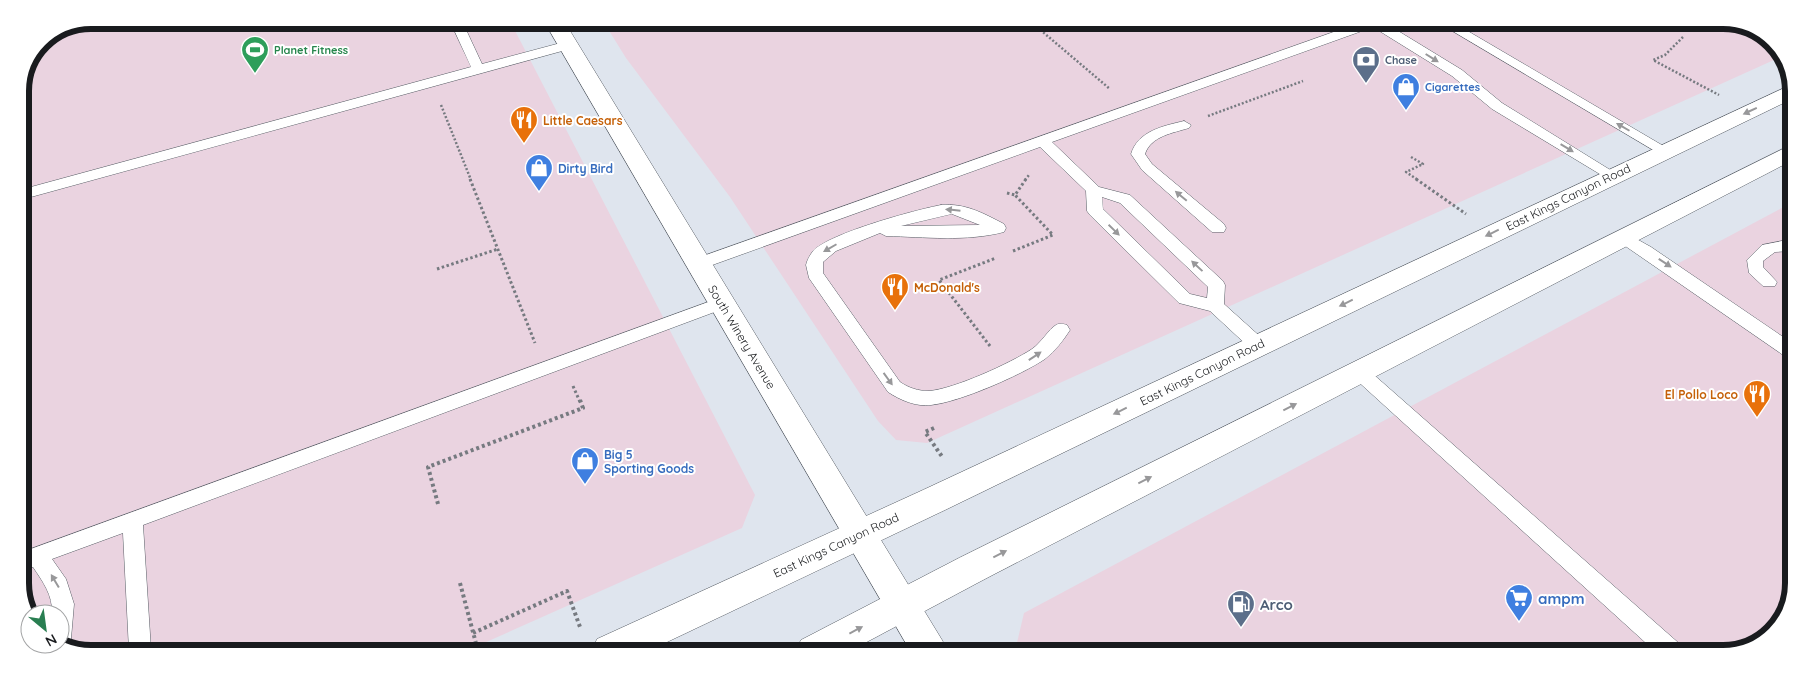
<svg xmlns="http://www.w3.org/2000/svg" width="1814" height="674" viewBox="0 0 1814 674" font-family="Quicksand,sans-serif">
	<rect width="100%" height="100%" fill="#dfe5ee"/>
	<!-- commercial -->
	<g fill="#ead3e0">
		<path d="M90,20L510,21L755,495L742,528L466,651L68,650L59,644L60,614H30L20,588V86L41,40Z"/>
		<path d="M603,21L1746,24L1780,48L1783,56L927,443L896,440L878,421L730,197L626,58Z"/>
		<path d="M1793,202L1790,606L1766,640L1724,654L1019,652L1016,647L1024,613Z"/>
	</g>
	<g fill="none" stroke-linecap="round" stroke-linejoin="round">
		<defs>
			<g id="service">
				<path d="M450,21H462L482,64L568,41L574,45L573,48L20,200V190L471,67Z"/>
				<path d="M1359,23H1385L1462,70L1502,103L1620,176L1618,179H1608L1492,109L1452,76L1373,27L1052,142L1099,187L1130,195L1223,281L1225,285L1224,304L1264,340L1267,345L1264,350L1258,352L1252,350L1210,311L1179,303L1090,215L1087,211L1086,191L1040,147L704,268H692L690,264L692,260ZM1102,197L1120,203L1208,287L1207,298L1190,294L1103,209Z"/>
				<path d="M1439,23H1454L1672,151L1670,154H1660Z"/>
				<path d="M1184,121L1191,125L1189,128C1173,133 1151,136 1145,154L1152,164L1224,224L1226,228L1224,232H1212L1142,170L1131,154C1138,131 1163,126 1184,121Z"/>
				<path d="M941,205C965,203 983,213 1004,224L1006,228L1004,232C966,242 924,237 886,236L880,233L836,251L823,262V273L900,382C909,388 918,391 929,391C954,389 1011,363 1032,349C1041,343 1049,329 1056,325C1060,323 1063,324 1067,325L1070,330C1063,341 1055,351 1045,359C1021,375 960,402 931,405C916,407 900,400 888,392L809,278L806,265C807,260 810,255 813,251C830,233 915,210 941,205ZM952,214L980,225L901,226Z"/>
				<path d="M1624,232L1651,247L1792,343V359L1786,357L1618,241L1616,237L1618,233Z"/>
				<path d="M1787,240L1793,241V251L1775,252L1763,261V267L1777,282L1775,286H1763L1749,273L1747,260L1762,245Z"/>
				<path d="M722,297L728,299L730,303L728,307L143,525L151,650H129L123,533L52,559L66,579L74,604L70,650L59,644L60,614H52C53,595 43,582 33,567L20,571V553Z"/>
				<path d="M1359,365L1365,367L1682,646L1685,654H1658L1353,377L1350,372L1353,367Z"/>
			</g>
			<path id="minor" d="M544,21H564L942,640L948,652H911Z"/>
			<g id="secondary">
				<path d="M1793,84L1794,98L945,510L646,652L592,651L597,639L923,490Z"/>
				<path d="M1793,144V160L983,580L848,652H795L801,640L959,558Z"/>
			</g>
		</defs>
		<!-- service casing -->
		<use href="#service" stroke="#585e66" stroke-width="1"/>
		<!-- minor casing -->
		<use href="#minor" stroke="#585e66" stroke-width="1"/>
		<!-- secondary casing -->
		<use href="#secondary" stroke="#585e66" stroke-width="1"/>
		<!-- path-far2 -->
		<g stroke="#767a80" stroke-width="2.5" stroke-dasharray="2 2" stroke-linecap="butt">
			<path d="M1031,22L1110,89"/>
			<path d="M1683,37L1665,55L1653,60L1719,95"/>
			<path d="M441,105L471,180"/>
			<path d="M1208,116L1303,81"/>
			<path d="M1411,157L1423,164L1406,172L1418,180"/>
			<path d="M1025,180L1029,175"/>
		</g>
		<!-- path-far1 -->
		<g stroke="#767a80" stroke-width="3" stroke-dasharray="2.5 2.5" stroke-linecap="butt">
			<path d="M470,179L535,343"/>
			<path d="M1416,179L1466,214"/>
			<path d="M1007,193L1015,195"/>
			<path d="M1013,251L1053,235L1015,195L1026,179"/>
			<path d="M437,269L498,249"/>
			<path d="M990,346L939,280L996,258"/>
			<path d="M573,386L580,402"/>
		</g>
		<!-- path -->
		<g stroke="#767a80" stroke-width="4" stroke-dasharray="3 3" stroke-linecap="butt">
			<path d="M934,428L925,432L943,458"/>
			<path d="M438,504L428,467L583,408L580,400"/>
			<path d="M460,583L478,651"/>
			<path d="M473,633L567,591L580,627"/>
		</g>
		<!-- service -->
		<use href="#service" fill="#fff" fill-rule="evenodd"/>
		<!-- minor -->
		<use href="#minor" fill="#fff" fill-rule="evenodd"/>
		<!-- secondary -->
		<use href="#secondary" fill="#fff" fill-rule="evenodd"/>
	</g>
	<!-- one-way arrows -->
	<defs><path id="oneway-solid" d="M-6-.8H1V-3.2L6.5 0L1 3.2V.8H-6Z" transform="scale(1.25)"/></defs>
	<g fill="#98989a">
		<use href="#oneway-solid" transform="translate(1432 58) rotate(32)"/>
		<use href="#oneway-solid" transform="translate(1750 111) rotate(155)"/>
		<use href="#oneway-solid" transform="translate(1623 127) rotate(-150)"/>
		<use href="#oneway-solid" transform="translate(1567 148) rotate(31)"/>
		<use href="#oneway-solid" transform="translate(1181 196) rotate(-140)"/>
		<use href="#oneway-solid" transform="translate(953 210) rotate(-174)"/>
		<use href="#oneway-solid" transform="translate(1114 230) rotate(44)"/>
		<use href="#oneway-solid" transform="translate(1492 233) rotate(154)"/>
		<use href="#oneway-solid" transform="translate(830 248) rotate(150)"/>
		<use href="#oneway-solid" transform="translate(1665 263) rotate(33)"/>
		<use href="#oneway-solid" transform="translate(1197 266) rotate(-137)"/>
		<use href="#oneway-solid" transform="translate(1346 303) rotate(154)"/>
		<use href="#oneway-solid" transform="translate(1035 356) rotate(-34)"/>
		<use href="#oneway-solid" transform="translate(888 379) rotate(54)"/>
		<use href="#oneway-solid" transform="translate(1290 407) rotate(-27)"/>
		<use href="#oneway-solid" transform="translate(1120 411) rotate(154)"/>
		<use href="#oneway-solid" transform="translate(1145 480) rotate(-27)"/>
		<use href="#oneway-solid" transform="translate(1000 554) rotate(-27)"/>
		<use href="#oneway-solid" transform="translate(55 581) rotate(-121)"/>
		<use href="#oneway-solid" transform="translate(856 630) rotate(-28)"/>
	</g>
	<!-- icons -->
	<defs>
		<symbol id="stadium-pin" viewBox="-11 -11 22 30"><path d="M0 17L-7.5 6A9.5 9.5 0 1 1 7.5 6Z" fill="#2e9e5b" stroke="#fff"/><path d="M0-5a6.5 5 0 1 0 0 10a6.5 5 0 1 0 0-10ZM-3.5-1.8h7v3.6h-7Z" fill="#fff"/></symbol>
		<symbol id="bank-pin" viewBox="-11 -11 22 30"><path d="M0 17L-7.5 6A9.5 9.5 0 1 1 7.5 6Z" fill="#5c6f8a" stroke="#fff"/><path d="M-6-4H6V4H-6ZM0-2.3a2.3 2.3 0 1 0 0 4.6a2.3 2.3 0 1 0 0-4.6Z" fill="#fff"/></symbol>
		<symbol id="shop-pin" viewBox="-11 -11 22 30"><path d="M0 17L-7.5 6A9.5 9.5 0 1 1 7.5 6Z" fill="#3f7fe0" stroke="#fff"/><path d="M-5-2.5h2.3a2.7 3.5 0 0 1 5.4 0H5L5.5 6h-11ZM-1.5-2.5h3a1.5 2.3 0 0 0-3 0Z" fill="#fff"/></symbol>
		<symbol id="restaurant-pin" viewBox="-11 -11 22 30"><path d="M0 17L-7.5 6A9.5 9.5 0 1 1 7.5 6Z" fill="#e8710a" stroke="#fff"/><path d="M-5-6h1v4h1v-4h1v4h1v-4h1v5L-1.5 .5V6h-2V.5L-5-1ZM5-6V6H3V1.5H1.5Q1.5-4 5-6Z" fill="#fff"/></symbol>
		<symbol id="supermarket-pin" viewBox="-11 -11 22 30"><path d="M0 17L-7.5 6A9.5 9.5 0 1 1 7.5 6Z" fill="#3f7fe0" stroke="#fff"/><path d="M-6-5.5h2.5l.6 2H6L4.5 2H-2.5L-4.4-4H-6ZM-1.5 3.2a1.3 1.3 0 1 0 .1 0ZM3 3.2a1.3 1.3 0 1 0 .1 0Z" fill="#fff"/></symbol>
		<symbol id="fuel-pin" viewBox="-11 -11 22 30"><path d="M0 17L-7.5 6A9.5 9.5 0 1 1 7.5 6Z" fill="#5c6f8a" stroke="#fff"/><path d="M-5.5-6h7V0h2V4h1.3V-2.5L3-4.5l.8-.8L6-3V5H2.5V1h-1V6h-7ZM-4.2-4.7v3.2H.2V-4.7Z" fill="#fff"/></symbol>
	</defs>
	<g fill-rule="evenodd">
		<use href="#stadium-pin" x="239" y="34" width="32" height="43"/>
		<use href="#bank-pin" x="1350" y="44" width="32" height="43"/>
		<use href="#shop-pin" x="1390" y="71" width="32" height="43"/>
		<use href="#restaurant-pin" x="508" y="104" width="32" height="43"/>
		<use href="#shop-pin" x="523" y="152" width="32" height="43"/>
		<use href="#restaurant-pin" x="879" y="271" width="32" height="43"/>
		<use href="#restaurant-pin" x="1741" y="378" width="32" height="43"/>
		<use href="#shop-pin" x="569" y="445" width="32" height="43"/>
		<use href="#supermarket-pin" x="1503" y="582" width="32" height="43"/>
		<use href="#fuel-pin" x="1225" y="588" width="32" height="43"/>
	</g>
	<g text-anchor="middle" dominant-baseline="central" stroke-width="4" stroke-linejoin="round" paint-order="stroke">
		<!-- far-leisure labels -->
		<g font-size="11" font-weight="bold" fill="#27864d" stroke="#fff" text-anchor="start">
			<text x="274" y="50">Planet Fitness</text>
		</g>
		<!-- far-service labels -->
		<g font-size="11" font-weight="bold" fill="#4e5e75" stroke="#fff" text-anchor="start">
			<text x="1385" y="60">Chase</text>
		</g>
		<!-- far-shop labels -->
		<g font-size="11" font-weight="bold" fill="#366cbe" stroke="#fff" text-anchor="start">
			<text x="1425" y="87">Cigarettes</text>
		</g>
		<!-- food labels -->
		<g font-size="12" font-weight="bold" fill="#c56008" stroke="#fff" text-anchor="start">
			<text x="543" y="120">Little Caesars</text>
			<text x="914" y="287">McDonald's</text>
			<text x="1738" y="394" text-anchor="end">El Pollo Loco</text>
		</g>
		<!-- shop labels -->
		<g font-size="12" font-weight="bold" fill="#366cbe" stroke="#fff" text-anchor="start">
			<text x="558" y="168">Dirty Bird</text>
			<text x="604" y="454">Big 5<tspan x="604" dy="14">Sporting Goods</tspan></text>
		</g>
		<!-- street labels -->
		<g font-size="12" fill="#191b1e" stroke="#fff">
			<text transform="translate(1568 197) rotate(-26)">East Kings Canyon Road</text>
			<text transform="translate(742 337) rotate(59)">South Winery Avenue</text>
			<text transform="translate(1202 372) rotate(-26)">East Kings Canyon Road</text>
			<text transform="translate(836 545) rotate(-25)">East Kings Canyon Road</text>
		</g>
		<!-- near-shop labels -->
		<g font-size="15" font-weight="bold" fill="#366cbe" stroke="#fff" text-anchor="start">
			<text x="1538" y="598">ampm</text>
		</g>
		<!-- near-service labels -->
		<g font-size="15" font-weight="bold" fill="#4e5e75" stroke="#fff" text-anchor="start">
			<text x="1260" y="604">Arco</text>
		</g>
	</g>
	<!-- crop -->
	<path d="M0 0H1814V674H0ZM91 29H1723A62 62 0 0 1 1785 91V583A62 62 0 0 1 1723 645H91A62 62 0 0 1 29 583V91A62 62 0 0 1 91 29Z" fill="#fff" fill-rule="evenodd"/>
	<path fill="none" stroke="#191b1e" stroke-width="6" d="M91 29H1723A62 62 0 0 1 1785 91V583A62 62 0 0 1 1723 645H91A62 62 0 0 1 29 583V91A62 62 0 0 1 91 29Z"/>
	<!-- north arrow -->
	<g transform="translate(45 629) rotate(151)"><circle r="24" fill="#ffffff" stroke="#a3a4a5"/>
	<path d="M0-4L9 19L0 12L-9 19Z" fill="#297e51"/>
	<text y="-8" font-size="14" font-weight="bold" text-anchor="middle" fill="#191b1e">N</text>
	</g>
</svg>
